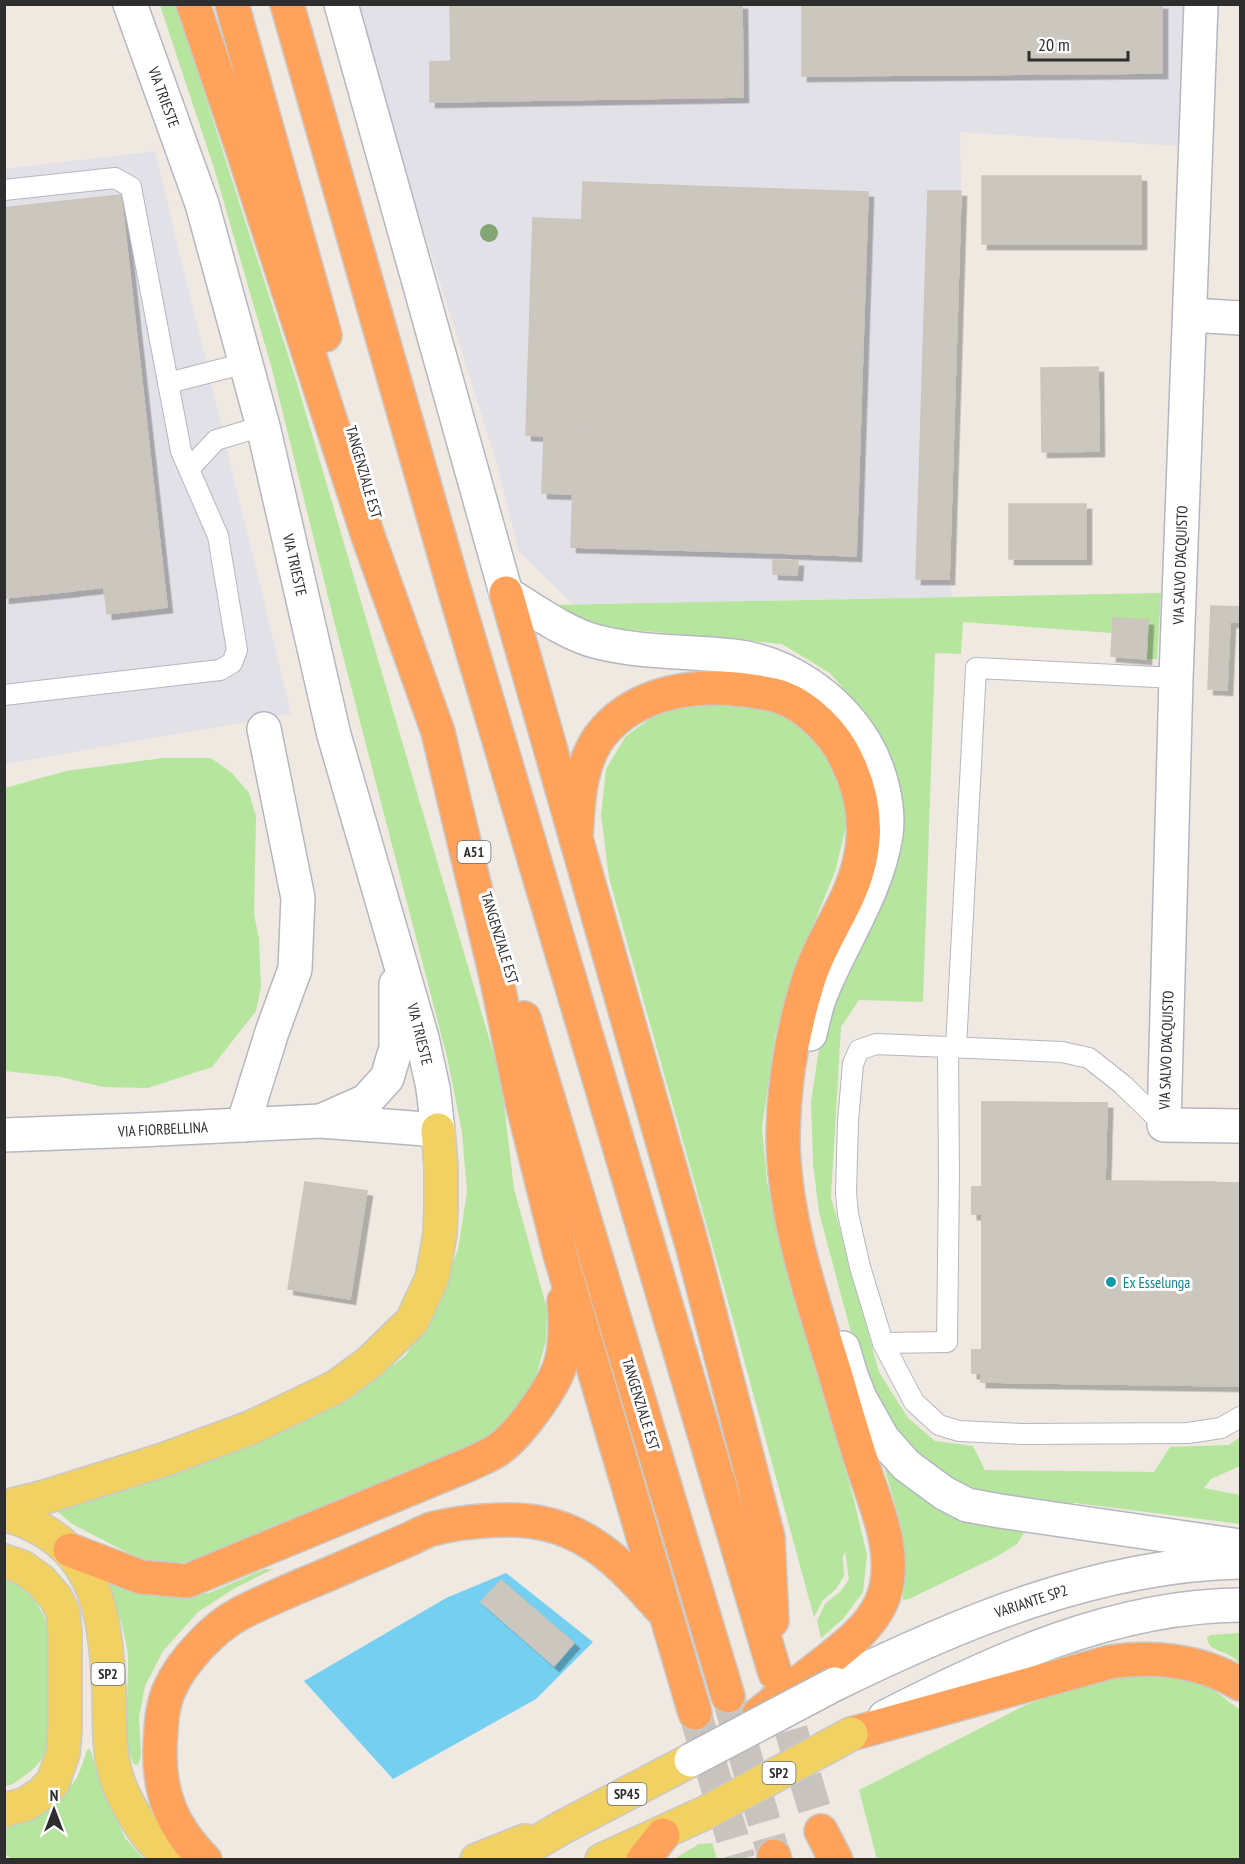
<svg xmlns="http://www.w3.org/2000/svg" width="1245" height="1864" viewBox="0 0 1245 1864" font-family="'PT Sans Narrow',sans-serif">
	<defs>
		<filter id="shadow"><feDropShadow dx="5.5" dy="5.5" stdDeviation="0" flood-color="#0004"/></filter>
	</defs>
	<rect width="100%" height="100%" fill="#efe9e1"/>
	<!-- industrial -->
	<g fill="#e3e1e8">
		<path d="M353,5H1186L1179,146L960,132L961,191L949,579L953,597L574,605L519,552L496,461Z"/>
		<path d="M155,151L291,714L5,764V169Z"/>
	</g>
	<!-- green -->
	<g fill="#b6e59e">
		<path d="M160,5H176L297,383L496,1062L504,1104L514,1189L547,1309L546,1341L533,1387L505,1422L482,1440L207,1557L180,1563L142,1560L72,1524L57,1511L56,1506L230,1451L354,1396L406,1355L433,1314L458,1249L467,1192L462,1132L448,1061L335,625L272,369L214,168Z"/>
		<path d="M1161,593L1157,659H1146L1112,633L963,622L961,654L935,653L923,1002L859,1000L841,1027L831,1197L879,1372L908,1418L935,1441L973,1446L985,1470L1154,1472L1170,1447L1229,1445L1240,1437V1466L1211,1479L1204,1488L1240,1495V1524L1076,1503H1020L976,1492L933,1471L896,1433L857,1355L819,1212L813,1164L811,1102L820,1042L888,755L865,714L830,673L782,644L602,627L579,619L554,605Z"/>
		<path d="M711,700L748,701L794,718L821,744L839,780L847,823L835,872L794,971L775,1036L762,1127L767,1182L786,1270L853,1496L867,1555L863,1592L843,1619L821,1638L817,1621L825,1604L841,1591L849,1579L845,1551L843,1557L844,1576L836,1589L823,1600L814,1617L732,1316L609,878L601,815L606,769L626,736L659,712Z"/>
		<path d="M163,758H211L232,773L249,793L256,816L254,914L259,939L261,987L256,1011L212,1067L148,1088L103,1087L61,1077L5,1071V788L66,771Z"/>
		<path d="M888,1468L1008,1527L1024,1533L1017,1544L996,1557L909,1599L903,1600L904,1552L898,1514L885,1470Z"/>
		<path d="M265,1569H273L235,1588L198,1612L163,1651L145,1686L139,1717L141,1756L138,1765L134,1764C118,1735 132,1683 127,1649C123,1624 114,1600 106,1577L146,1593L163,1596H183L209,1593Z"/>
		<path d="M5,1577C22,1583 38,1602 45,1619C50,1632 50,1655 51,1669C52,1695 55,1737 41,1760C37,1766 30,1772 24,1776C18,1781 13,1785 5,1786Z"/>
		<path d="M1240,1633V1664C1238,1661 1235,1659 1232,1657C1223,1650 1208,1651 1207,1638L1210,1635Z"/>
		<path d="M1143,1671L1206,1684L1240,1710V1859H877L859,1790L1026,1705L1099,1677Z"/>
		<path d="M90,1749L102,1786L125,1838L144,1859H12L5,1854L4,1828C33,1818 61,1804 77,1777C81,1769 84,1759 87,1750Z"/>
		<path d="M712,1843L717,1859H674L699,1844Z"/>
	</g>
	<!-- water -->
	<path fill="#75cff0" d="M506,1573L593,1642L536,1699L393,1779L304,1681L446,1598Z"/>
	<!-- building -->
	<g fill="#cbc7bf" stroke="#cbc5ba" stroke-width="1.5" filter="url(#shadow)">
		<path d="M450,4H742L743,97L430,102V62L451,61Z"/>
		<path d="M802,4H1162V73L802,76Z"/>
		<rect x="982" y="176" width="159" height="68"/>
		<path d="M583,182L687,186L680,383L785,386L779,553L571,547Z"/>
		<path d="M687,186L868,192L856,556L779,553L785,386L680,383Z"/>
		<path d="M928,191H961L949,579H916Z"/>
		<path d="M121,195L125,231L33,241L29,205Z"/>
		<path d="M29,205L33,241L4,244V208Z"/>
		<path d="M533,218L582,220L575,437L526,435Z"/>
		<path d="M125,231L164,580L72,591L33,241Z"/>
		<path d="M33,241L72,591L4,598V244Z"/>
		<path d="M1098,367L1099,451L1042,452L1041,368Z"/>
		<path d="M544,436L575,437L573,494L542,493Z"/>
		<rect x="1009" y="504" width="77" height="55"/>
		<path d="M773,560L798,561L797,575L773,574Z"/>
		<path d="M164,580L167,607L107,614L104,587Z"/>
		<path d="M1211,606L1240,607V622H1230L1227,690L1208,689Z"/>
		<path d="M1113,618L1148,620L1146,659L1111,656Z"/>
		<path d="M982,1102L1107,1103L1105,1181L1240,1183V1386L981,1382V1373H972V1350H982V1214H972V1187H982Z"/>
		<path d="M982,1102L1107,1103L1105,1181L1216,1182V1385L981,1382V1373H972V1350H982V1214H972V1187H982Z"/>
		<path d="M305,1182L367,1191L350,1299L288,1289Z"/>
		<path d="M501,1580L574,1643L554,1666L481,1602Z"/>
	</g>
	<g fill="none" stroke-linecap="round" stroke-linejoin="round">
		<!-- highway-tunnel -->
		<g stroke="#c8c4bd" stroke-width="33" stroke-dasharray="33 16" stroke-linecap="butt">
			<path d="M777,1683L821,1831"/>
			<path d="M728,1696L774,1856"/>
			<path d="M695,1713L739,1860"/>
		</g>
		<defs>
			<g id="lane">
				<path d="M4,190L115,178L131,187L181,451L218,536L237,650L232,663L220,670L4,695"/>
				<path d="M168,383L246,363"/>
				<path d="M189,469L216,440L263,426"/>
				<path d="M956,1047L976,668L1176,678"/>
				<path d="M1164,1125L1122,1084L1089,1058L1062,1052L876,1044L859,1050L853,1064L848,1121L846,1193L848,1214L860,1267L883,1343L914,1402L939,1425L959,1431L1023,1434L1188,1433L1221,1428L1240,1417"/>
				<path d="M883,1343L947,1342L949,1178L948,1047"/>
			</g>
			<g id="street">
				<path d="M341,4L506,593"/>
				<path d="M1201,4L1176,678L1164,1125L1240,1126"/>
				<path d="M1191,315L1240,318"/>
				<path d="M323,1120L366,1101L387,1078L396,1048V984"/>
				<path d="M243,1125L272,1032L295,969L298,898L264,729"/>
				<path d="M4,1135L139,1130L321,1121L438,1130L433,1088L422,1038L334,735L263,426L202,204L130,4"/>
			</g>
			<g id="secondary">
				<path d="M506,593C532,609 568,635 598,642C642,653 688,651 733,656C787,662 837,697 865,743C880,768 890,806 886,835C877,893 842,941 821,994C816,1007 813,1021 810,1034"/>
				<path d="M843,1348L851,1375L860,1398L883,1439L906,1465L944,1493L967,1505L1000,1511L1240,1546"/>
				<path d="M835,1684C962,1622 1097,1565 1240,1562"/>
				<path d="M885,1717C996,1660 1114,1606 1240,1605"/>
			</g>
			<g id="primary">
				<path d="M4,1507L45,1497L163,1460L250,1428L336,1387L370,1362L412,1321L432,1278L440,1234L441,1210V1167L438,1130"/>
				<path d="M4,1514C95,1540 105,1607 109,1690C110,1718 108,1745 115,1772C120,1793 142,1833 159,1847C165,1851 172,1855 178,1860"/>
				<path d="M4,1561L22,1567L40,1580L56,1598L63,1613L65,1632V1728L63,1753L53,1782L41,1794L26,1804L4,1810"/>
				<path d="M477,1860L525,1841"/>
				<path d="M507,1860L563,1827L691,1760"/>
				<path d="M602,1860L707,1812"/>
			</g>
			<g id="highway">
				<path d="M193,4L244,154L368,536L438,732L496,976L522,1102L559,1251L695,1713"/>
				<path d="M232,4L325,335"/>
				<path d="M287,4L453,585L775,1673"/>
				<path d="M506,593L692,1245L768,1537L772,1621"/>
				<path d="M576,839C578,802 579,759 605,730C640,691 696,684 745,690C757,692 769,693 781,697C808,707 835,734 847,761C871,811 868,857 843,906C830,932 815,957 807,985C792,1033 784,1083 783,1134C783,1218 813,1301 837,1380C845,1408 853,1436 862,1463C876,1507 901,1558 881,1603C867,1632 840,1650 816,1669C797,1684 778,1699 759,1714"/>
				<path d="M524,1018L728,1696"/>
				<path d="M70,1550L141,1577L187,1581L470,1464C480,1459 491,1455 499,1449C519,1435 552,1389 560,1366C566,1346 566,1322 564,1301"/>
				<path d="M851,1734L1110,1662C1154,1655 1202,1661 1240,1684"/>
				<path d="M821,1831L836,1860"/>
				<path d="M774,1856L775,1860"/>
				<path d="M205,1860C173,1828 159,1795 160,1750C161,1729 161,1707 170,1688C183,1660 214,1627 241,1613C274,1596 311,1582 345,1567C364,1559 384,1550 403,1542C413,1538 422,1532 432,1529C462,1521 510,1517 541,1523C593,1533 626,1569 660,1608"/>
				<path d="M643,1860L663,1835"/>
			</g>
		</defs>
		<!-- lane casing -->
		<use href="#lane" stroke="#b4b7c1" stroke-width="22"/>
		<!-- street casing -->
		<use href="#street" stroke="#b4b7c1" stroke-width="36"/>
		<!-- secondary casing -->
		<use href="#secondary" stroke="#b4b7c1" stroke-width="36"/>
		<!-- primary casing -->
		<use href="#primary" stroke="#c9c9c9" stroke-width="36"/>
		<!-- highway casing -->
		<use href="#highway" stroke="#c9c9c9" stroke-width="36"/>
		<!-- lane -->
		<use href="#lane" stroke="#fff" stroke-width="20"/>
		<!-- street -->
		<use href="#street" stroke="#fff" stroke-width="33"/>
		<!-- secondary -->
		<use href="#secondary" stroke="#fff" stroke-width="33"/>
		<!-- primary -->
		<use href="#primary" stroke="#f2d163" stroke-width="33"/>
		<!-- highway -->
		<use href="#highway" stroke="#ffa35c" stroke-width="33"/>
		<defs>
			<path id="secondary-bridge" d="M691,1760L835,1684"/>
			<path id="primary-bridge" d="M707,1812L851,1734"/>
		</defs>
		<!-- secondary-bridge casing -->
		<use href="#secondary-bridge" stroke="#b4b7c1" stroke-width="36" stroke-linecap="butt"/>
		<!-- primary-bridge casing -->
		<use href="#primary-bridge" stroke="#c9c9c9" stroke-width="36" stroke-linecap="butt"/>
		<!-- secondary-bridge -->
		<use href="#secondary-bridge" stroke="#fff" stroke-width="33"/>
		<!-- primary-bridge -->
		<use href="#primary-bridge" stroke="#f2d163" stroke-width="33"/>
	</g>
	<!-- trees -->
	<circle fill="#84a574" cx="489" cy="233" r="9"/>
	<!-- markers -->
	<circle fill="#0f9aa8" stroke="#fff" stroke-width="2" cx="1111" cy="1282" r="6"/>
	<g text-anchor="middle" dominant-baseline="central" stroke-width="6" stroke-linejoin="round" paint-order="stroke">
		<!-- shield labels -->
		<g fill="#fff" stroke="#6d6d6d" stroke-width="1.5">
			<rect x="457.5" y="841" width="33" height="22" rx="4.5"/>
			<rect x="91.5" y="1663" width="33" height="22" rx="4.5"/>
			<rect x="762.5" y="1762" width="33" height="22" rx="4.5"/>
			<rect x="607.5" y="1783" width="39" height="22" rx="4.5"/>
		</g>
		<g font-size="14" font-weight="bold" fill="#2e2e2e">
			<text x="474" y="852">A51</text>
			<text x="108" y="1674">SP2</text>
			<text x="779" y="1773">SP2</text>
			<text x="627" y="1794">SP45</text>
		</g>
		<!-- street labels -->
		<g font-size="15" fill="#2e2e2e" stroke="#fff">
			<text transform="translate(164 97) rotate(70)">VIA TRIESTE</text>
			<text transform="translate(364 472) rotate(74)">TANGENZIALE EST</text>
			<text transform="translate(295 565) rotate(77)">VIA TRIESTE</text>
			<text transform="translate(1180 565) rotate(-88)">VIA SALVO D'ACQUISTO</text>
			<text transform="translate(500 938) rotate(73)">TANGENZIALE EST</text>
			<text transform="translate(420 1034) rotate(76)">VIA TRIESTE</text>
			<text transform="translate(1166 1050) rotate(-88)">VIA SALVO D'ACQUISTO</text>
			<text transform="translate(163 1129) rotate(-3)">VIA FIORBELLINA</text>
			<text transform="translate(641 1404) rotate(73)">TANGENZIALE EST</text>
			<text transform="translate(1031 1601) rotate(-18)">VARIANTE SP2</text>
		</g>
		<!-- culture labels -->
		<g font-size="15" fill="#0d838f" stroke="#fff" text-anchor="start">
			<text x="1123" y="1282">Ex Esselunga</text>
		</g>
	</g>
	<!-- border -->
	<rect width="1245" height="1864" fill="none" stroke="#2e2e2e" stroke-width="12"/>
	<!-- north arrow -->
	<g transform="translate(54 1810)" stroke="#ffffff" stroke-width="4.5" paint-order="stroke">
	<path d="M0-4.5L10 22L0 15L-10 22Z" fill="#2e2e2e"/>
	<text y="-9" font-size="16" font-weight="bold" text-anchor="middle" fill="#2e2e2e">N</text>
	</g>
	<!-- scale -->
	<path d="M1029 51v9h99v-9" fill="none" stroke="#2e2e2e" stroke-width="3"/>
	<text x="1038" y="51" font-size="18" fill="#2e2e2e" stroke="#ffffff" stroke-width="4.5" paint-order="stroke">20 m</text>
</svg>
